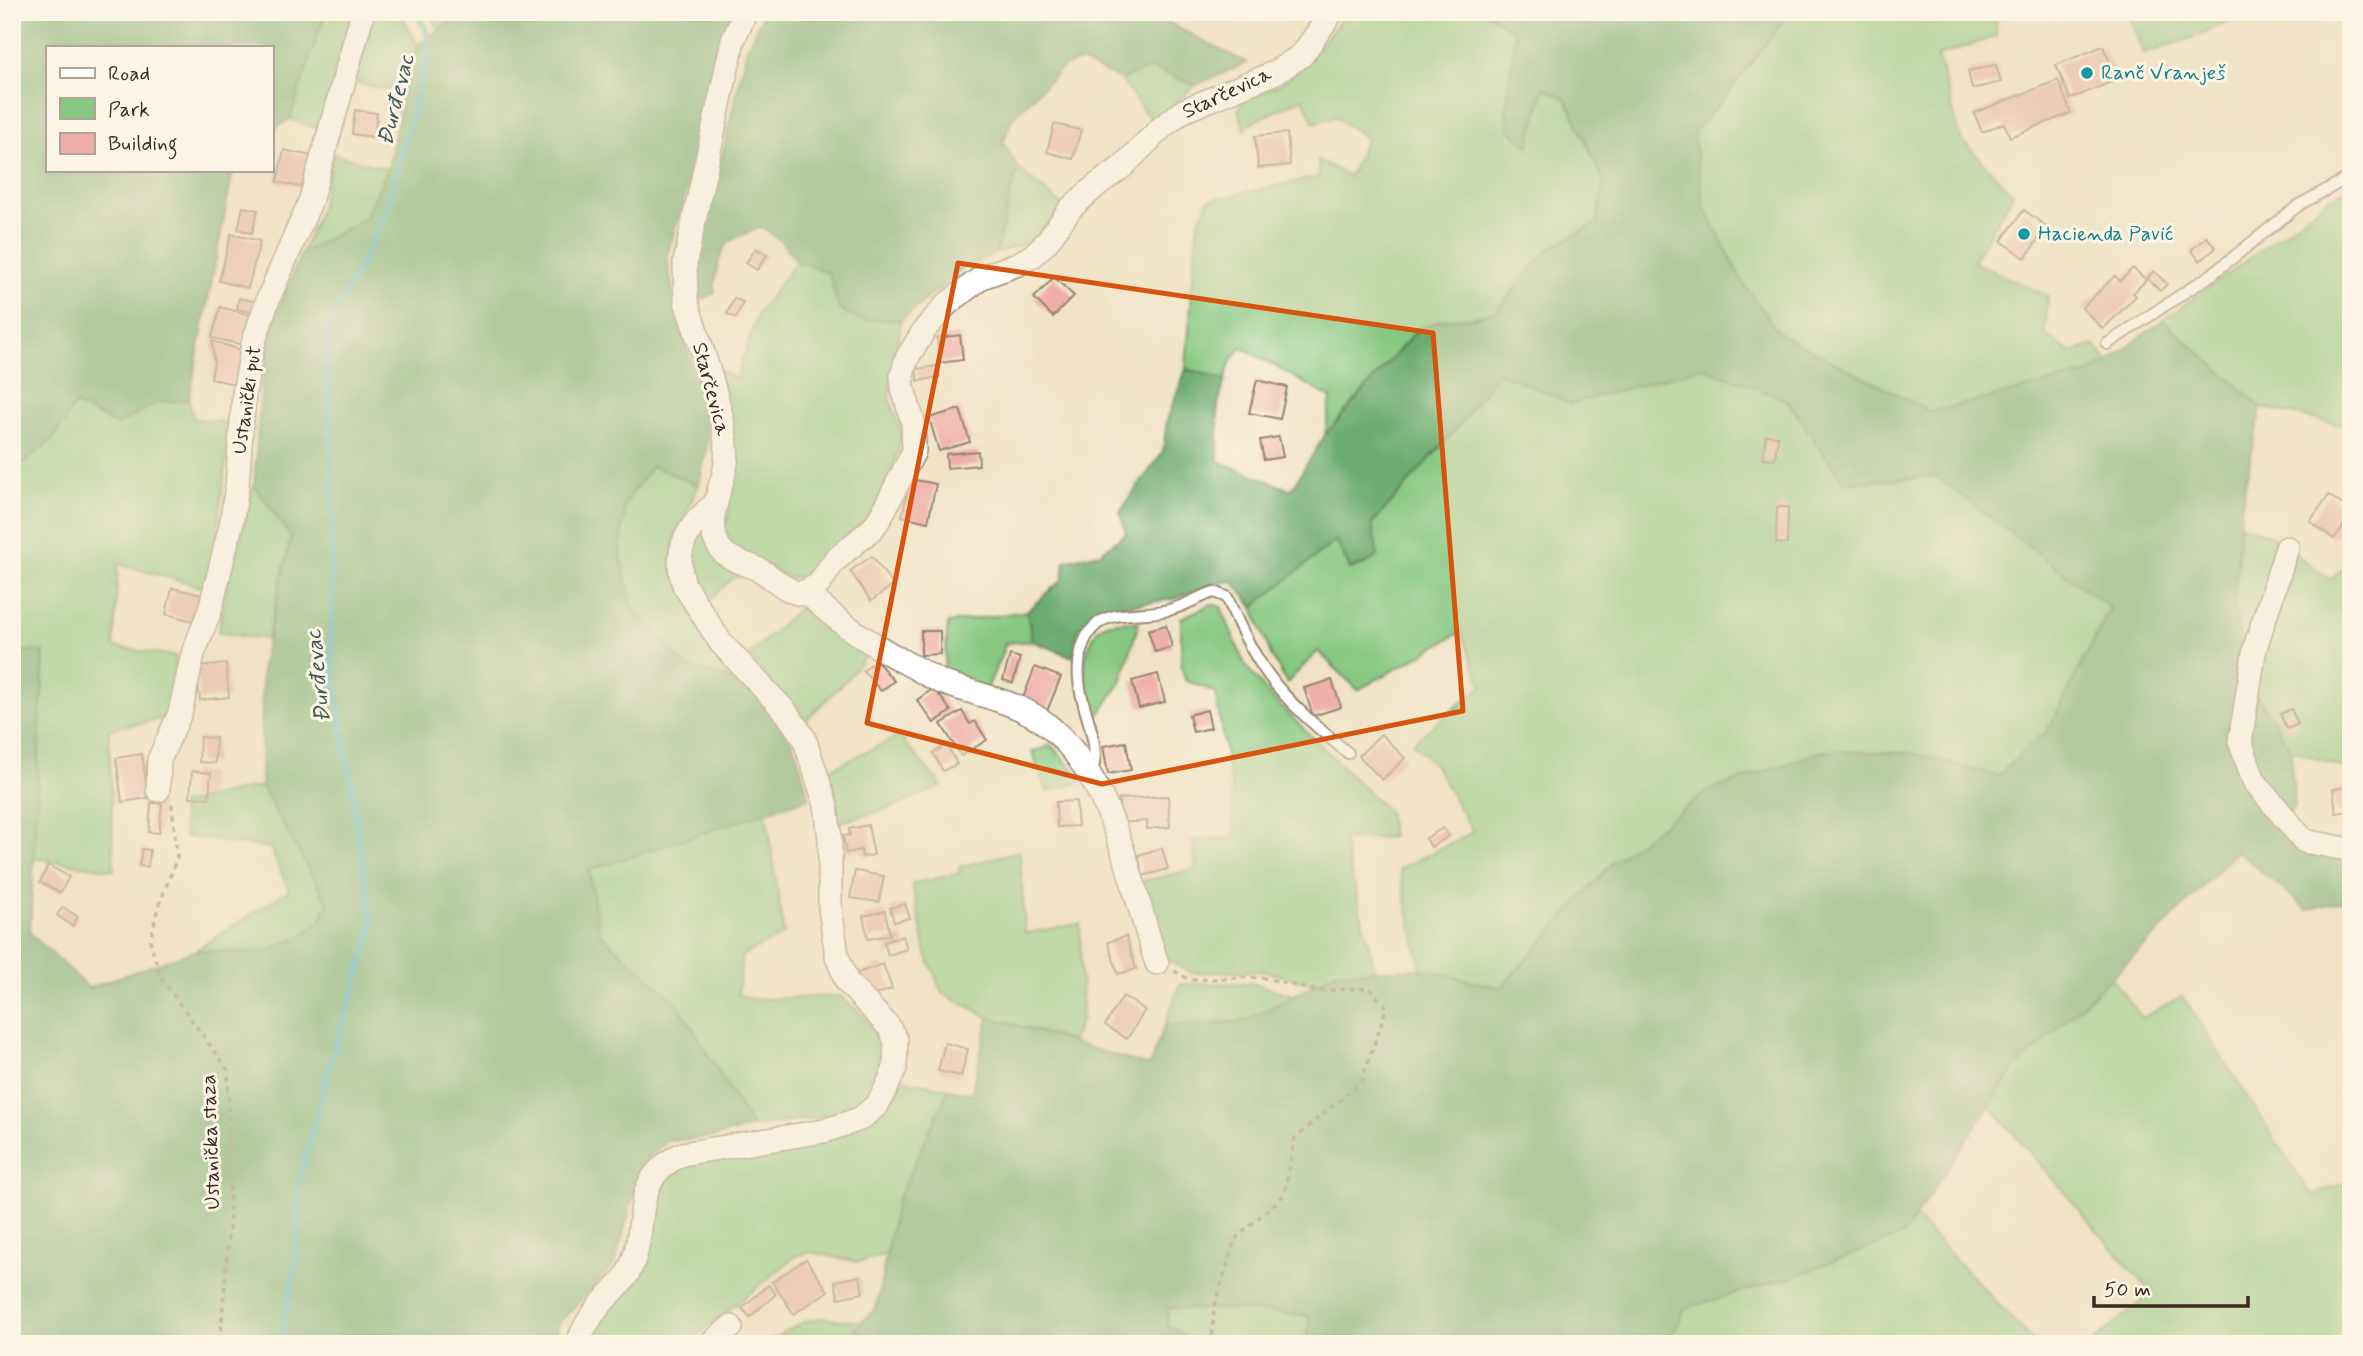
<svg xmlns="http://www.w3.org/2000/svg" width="2363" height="1356" viewBox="0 0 2363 1356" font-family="Mynerve,sans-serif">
	<rect width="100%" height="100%" fill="#fcf5e5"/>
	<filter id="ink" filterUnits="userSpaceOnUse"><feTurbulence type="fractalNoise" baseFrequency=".0143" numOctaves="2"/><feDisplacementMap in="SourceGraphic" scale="14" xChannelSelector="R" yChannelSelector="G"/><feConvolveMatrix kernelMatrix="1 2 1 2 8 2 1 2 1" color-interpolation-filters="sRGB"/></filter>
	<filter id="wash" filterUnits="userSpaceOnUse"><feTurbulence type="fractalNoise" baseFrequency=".00686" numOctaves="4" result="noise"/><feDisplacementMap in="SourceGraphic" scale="28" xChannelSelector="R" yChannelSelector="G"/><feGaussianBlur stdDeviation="1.57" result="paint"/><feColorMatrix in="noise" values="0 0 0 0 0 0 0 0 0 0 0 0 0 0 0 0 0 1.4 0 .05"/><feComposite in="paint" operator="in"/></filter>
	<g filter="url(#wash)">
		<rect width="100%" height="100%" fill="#f0e3c5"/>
		<!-- green -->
		<g fill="#86c881" stroke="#607950" stroke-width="2">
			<path d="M325,12H354L323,131L290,119Z"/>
			<path d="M371,12H400L418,45L403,92L350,82Z"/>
			<path d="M429,12H463L439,30Z"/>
			<path d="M1344,12H1485L1515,32L1506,115L1511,131L1528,146L1545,87L1566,99L1604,181L1597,223L1548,250L1496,311L1472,318L1441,320L1417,330L1325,435L1331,398L1241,347L1230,363L1225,380L1186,369L1197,227L1208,200L1319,177L1318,160L1350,176L1366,138L1336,117L1314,123L1303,98L1248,124L1245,130L1238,110L1244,99L1278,85L1298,71L1337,25Z"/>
			<path d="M1790,12H1995L1997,36L1938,56L1961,139L2013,194L1973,262L2048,296L2045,334L2070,352L2095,345L2108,362L2090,373L1932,413L1780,334L1743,283L1703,206L1693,132L1723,100Z"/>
			<path d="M2127,12H2248L2192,38L2144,54Z"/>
			<path d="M1150,68L1196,85L1153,123L1121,80Z"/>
			<path d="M333,154L388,169L365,218L301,254L320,209Z"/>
			<path d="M1019,169L1063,206L1038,239L996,253L1011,191Z"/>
			<path d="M2351,188V431L2344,426L2261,407L2163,320L2268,245L2329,198Z"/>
			<path d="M797,261L829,273L861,320H901L889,399L902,430L899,449L885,489L870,516L822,559L806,578L787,577L732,548L724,529L728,518L734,456L714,367L736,379L758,313Z"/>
			<path d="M1703,367L1787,400L1844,482L1885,481L1936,476L2110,607L2050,728L1998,776L1913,753L1613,862L1501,988L1421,969L1399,869L1473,832L1434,764L1412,743L1482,686L1461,632L1358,690L1318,651L1287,683L1271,655L1253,607L1336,540L1372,524L1456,429L1499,371L1571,404Z"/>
			<path d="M189,400L194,419L231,423L210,589L118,564L114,647L176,656L171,707L163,719L109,729L114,870L33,858L44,652L12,651V492L17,468L53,439L75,404L117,425L157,402Z"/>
			<path d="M652,466L699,485L675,537L672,560L761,699L728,678L687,667L634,611L620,554L625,504Z"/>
			<path d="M254,485L291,537L267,639L218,633L225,593Z"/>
			<path d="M2240,524L2271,536L2331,580L2351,560V770L2291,750L2247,679L2234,604Z"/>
			<path d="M700,530L750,576L733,578L706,603C687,573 684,564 700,530Z"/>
			<path d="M1212,604L1221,607L1245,665L1272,698L1388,811L1392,837L1343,840L1375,970L1337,972L1314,984L1264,971L1192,973L1161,957L1139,882L1196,869L1193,840L1235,837L1231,784L1215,692L1185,680L1181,664V618Z"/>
			<path d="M799,608L871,649L846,680L803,723L749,655Z"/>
			<path d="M1027,611L1032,641L1006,643L987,689L944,675L948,623Z"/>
			<path d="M1139,622L1121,682L1096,719C1088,693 1077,666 1092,640C1094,636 1097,629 1101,627C1111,620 1127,622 1139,622Z"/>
			<path d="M899,736L942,786L896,806L835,824L822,773Z"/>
			<path d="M1051,745L1084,781L1047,792L1032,752Z"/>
			<path d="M261,786L328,903L320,921L304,935L263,953L196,950L289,890L270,848L184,836L181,804Z"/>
			<path d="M766,812L784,934L742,956L738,995L754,999L840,996C851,1006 867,1017 875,1029C891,1054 883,1090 857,1105C834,1119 780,1122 752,1127L678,1004L599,933L589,870Z"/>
			<path d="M1020,851L1025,933L1080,924L1082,1018L1072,1041L989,1017L942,993L926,953L912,884L960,873L959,867Z"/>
			<path d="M2111,977L2142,1018L2182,996L2311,1195L2351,1181V1344H2091L2151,1293L1989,1105L2014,1069Z"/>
			<path d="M1253,983L1295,996L1246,1021L1164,1027L1180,984Z"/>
			<path d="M902,1079L949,1089L896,1203L887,1254L858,1262L810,1252L796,1256L687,1344H589L592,1331L639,1274L661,1183L687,1158L777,1152L839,1137Z"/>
			<path d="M1915,1217L2036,1344H1668L1685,1308L1792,1277L1902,1235Z"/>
			<path d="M1167,1308L1245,1310L1310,1316L1307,1344H1195L1167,1324Z"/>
			<path d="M821,1318L863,1322L841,1344H764L803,1322Z"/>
		</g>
		<!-- forest -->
		<g fill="#6cac6f" stroke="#546b46" stroke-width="2">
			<path d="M12,12H325L290,119L271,131V47H47V170H233L189,400L157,402L117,425L75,404L53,439L17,468L12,492Z"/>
			<path d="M463,12H737L700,146L667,256L679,326L702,393L708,441L699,485L652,466L625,504L620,554L634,611L687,667L728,678L761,699L781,724L796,751L809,798L589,870L599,933L678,1004L752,1127L713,1137L668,1141L642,1162L615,1264L557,1325L555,1344H12V651H44L30,933L88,988L196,950L263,953L304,935L320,921L328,903L261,786L262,664L291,537L254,485L262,375L276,314L301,254L365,218L388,169L403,92L418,45Z"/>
			<path d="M764,12H1137L1169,23L1247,63L1196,85L1150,68L1121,80L1080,61L1064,66L1013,117L1003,142L1019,169L1011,191L996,253L962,270L901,320H861L839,309L829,273L797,261L780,240L761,227C755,230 734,238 730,241C719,249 714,281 715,293L695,302L694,274L747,48Z"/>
			<path d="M1485,12H1790L1723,100L1693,132L1704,206L1743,283L1780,334L1931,412L2090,373L2108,362L2163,320L2261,407L2241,507L2234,607L2247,679L2291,750L2294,807L2278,828L2298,847L2351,859V899L2307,910L2237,851L2150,941L2014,1069L1903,1235L1792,1277L1685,1308L1668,1344H1307L1309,1316L1245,1310L1168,1308L1167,1324L1195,1344H841L876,1308L896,1203L949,1089L971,1094L989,1017L1149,1066L1164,1027L1246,1021L1336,972L1421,969L1501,988L1613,862L1708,791L1823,751L1913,753L1998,776L2050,727L2110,608L1936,476L1844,482L1787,400L1703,367L1571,404L1499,372L1456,429L1372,524L1378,556L1363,565L1350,569L1336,540L1253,607L1233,581L1213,584L1175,599L1113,607L1097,612L1079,629L1073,657L1032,641L1027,611L1063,579L1065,561L1100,553L1126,533L1120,511L1163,452L1167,420L1186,369L1225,380L1218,404V461L1291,490L1325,435L1417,330L1441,320L1472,318L1496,311L1548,250L1597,223L1604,181L1566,99L1544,88L1528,147L1511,132L1506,115L1515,32Z"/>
		</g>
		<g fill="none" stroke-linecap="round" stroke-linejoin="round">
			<!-- stream -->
			<path stroke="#44afc2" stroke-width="6" d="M280,1344L297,1255L298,1187L327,1075L373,928L332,664V452L327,328L360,267L387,209L428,57V34L416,12"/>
		</g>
		<g id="blocks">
			<!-- building -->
			<g fill="#eeafa7">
				<path d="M2103,46L2117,80L2070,99L2056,65Z"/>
				<path d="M1996,65L2001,82L1972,89L1968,71Z"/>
				<path d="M2058,80L2071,113L2010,137L2004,123L1982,132L1974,113Z"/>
				<path d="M355,110L377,113L374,137L352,134Z"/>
				<path d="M1054,124L1081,130L1073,159L1047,152Z"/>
				<path d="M1287,133L1290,165L1258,168L1255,136Z"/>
				<path d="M284,150L312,156L305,188L277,182Z"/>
				<path d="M243,207L258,210L252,233L238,229Z"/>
				<path d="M2024,210L2047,227L2025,258L2001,241Z"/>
				<path d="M231,234L260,241L248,288L219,281Z"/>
				<path d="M2207,237L2216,248L2200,261L2191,250Z"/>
				<path d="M756,248L767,255L757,270L746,263Z"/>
				<path d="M2133,268L2146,280L2133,293L2136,296L2103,329L2082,308L2115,276L2120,281Z"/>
				<path d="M2154,271L2167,284L2160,291L2147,278Z"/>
				<path d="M1054,277L1074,296L1053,317L1034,298Z"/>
				<path d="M239,298L258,302L256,313L237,309Z"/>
				<path d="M734,298L743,302L736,318L727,314Z"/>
				<path d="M220,307L251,315L244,345L212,338Z"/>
				<path d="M960,335L963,360L940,363L937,338Z"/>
				<path d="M212,341L245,351L236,385L211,378L214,362Z"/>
				<path d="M937,366L939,377L918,381L916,369Z"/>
				<path d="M1257,380L1287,387L1280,419L1249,413Z"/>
				<path d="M960,409L970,442L939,451L929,418Z"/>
				<path d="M1766,435L1778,436L1775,459L1763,458Z"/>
				<path d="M1279,437L1283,457L1264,460L1260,440Z"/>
				<path d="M978,451L979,465L947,468L946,454Z"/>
				<path d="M910,479L936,484L928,522L902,516Z"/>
				<path d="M2329,495L2351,511V516L2334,539L2310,521Z"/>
				<path d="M1777,507H1788L1787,544L1776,543Z"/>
				<path d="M872,556L893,585L871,601L850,571Z"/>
				<path d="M172,588L204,595L197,622L166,614Z"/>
				<path d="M1166,625L1172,647L1155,652L1148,630Z"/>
				<path d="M921,631H940V654L921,655Z"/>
				<path d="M1010,655L1020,658L1013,683L1003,680Z"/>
				<path d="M876,660L894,681L881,691L863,671Z"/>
				<path d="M226,664L229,697L200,700L196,667Z"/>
				<path d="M1035,667L1061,677L1047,711L1022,701Z"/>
				<path d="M1158,674L1165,702L1139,708L1132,681Z"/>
				<path d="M1332,680L1341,707L1313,716L1304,688Z"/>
				<path d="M934,688L951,711L934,723L917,700Z"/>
				<path d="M2291,709L2298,724L2287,729L2280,714Z"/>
				<path d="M1207,710L1211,728L1193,732L1189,715Z"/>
				<path d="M962,711L970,724L975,721L987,740L961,756L941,724Z"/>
				<path d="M1381,734L1405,758L1382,780L1359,756Z"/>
				<path d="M200,737L216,738L215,763L199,762Z"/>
				<path d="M1126,742L1131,770L1108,774L1103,746Z"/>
				<path d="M947,745L957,764L943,771L933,753Z"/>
				<path d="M142,754L148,798L122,802L116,758Z"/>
				<path d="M192,771L211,773L209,798L190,797Z"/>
				<path d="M2349,787L2351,811L2336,813L2333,789Z"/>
				<path d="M1168,796L1170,827L1147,829V821L1120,823L1119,799Z"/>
				<path d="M1076,801L1078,826L1057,827L1056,802Z"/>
				<path d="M151,803L162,804L159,833L149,832Z"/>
				<path d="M868,825L874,855L862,857L861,850L846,853L843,836L850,835L849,829Z"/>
				<path d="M1443,828L1449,836L1431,847L1426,838Z"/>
				<path d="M1162,848L1168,869L1143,876L1138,855Z"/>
				<path d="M142,849L150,850L148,867L139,866Z"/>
				<path d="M48,865L69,877L60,893L40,882Z"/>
				<path d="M855,871L884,876L879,902L850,898Z"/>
				<path d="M905,904L910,918L894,922L890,908Z"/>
				<path d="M63,907L78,917L72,926L57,915Z"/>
				<path d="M885,911L890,935L868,939L863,916Z"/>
				<path d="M903,936L907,949L888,955L884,942Z"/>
				<path d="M1126,936L1136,969L1118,974L1108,942Z"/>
				<path d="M883,964L892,989L866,998L857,973Z"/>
				<path d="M1123,996L1145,1010L1127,1039L1105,1025Z"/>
				<path d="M945,1043L968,1049L961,1076L938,1071Z"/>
				<path d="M806,1259L828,1291L794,1314L772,1282Z"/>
				<path d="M860,1276L863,1293L838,1298L835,1281Z"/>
				<path d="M768,1285L776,1294L750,1317L742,1308Z"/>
			</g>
		</g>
	</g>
	<g filter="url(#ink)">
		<use href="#blocks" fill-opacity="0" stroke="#968672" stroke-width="2"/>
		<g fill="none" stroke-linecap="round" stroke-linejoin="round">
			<defs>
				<g id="service">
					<path d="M2107,344L2211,275L2299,205L2351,176"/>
					<path d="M1087,772L1093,769C1099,747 1088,722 1083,701C1074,670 1077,624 1115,616C1133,613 1151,614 1169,610C1185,606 1198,597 1214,592L1227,597C1259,675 1284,700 1348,753"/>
				</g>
				<g id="minor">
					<path d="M746,12L733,40L685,262L686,301C698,340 731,426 726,463C723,487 705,517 716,541C719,548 724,554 730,557C739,563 750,565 760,570C774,578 785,591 801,594L819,584L834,561L873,528L880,518L914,451L913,422L903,389L902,375L907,358L925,329L947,304L982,277L1018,264L1032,256L1046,243L1071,208L1097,185L1122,167L1161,128L1183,111L1276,72L1302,55L1332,12"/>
					<path d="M2287,548L2255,648L2240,741L2254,781L2304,841L2351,850"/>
					<path d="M807,592C836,622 870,643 906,663C919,669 931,678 944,683C980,696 1022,702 1051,728C1115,782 1131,888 1157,963"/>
					<path d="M158,790L159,760L180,713L193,654L210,610L231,525L237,486L244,394L253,344L268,299L310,202L363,12"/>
					<path d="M578,1344C584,1324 596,1309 610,1294C617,1287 624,1281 628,1273C652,1227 625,1182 682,1154L824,1131L860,1119L877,1105L886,1089L895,1068L896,1040L889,1027L847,982L837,956L830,908V839L826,805L804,738L786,712L721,643L684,585C672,550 689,524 716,503"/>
					<path d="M710,1344L731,1327"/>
				</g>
			</defs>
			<!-- service casing -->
			<use href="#service" stroke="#968672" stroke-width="14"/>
			<!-- minor casing -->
			<use href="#minor" stroke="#968672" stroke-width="26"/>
			<!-- path -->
			<g stroke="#968672" stroke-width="3.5" stroke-dasharray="5 5" stroke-linecap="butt">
				<path d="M172,804L177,858L158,907L150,941L161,978L228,1070L230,1218L220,1344"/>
				<path d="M1174,971L1190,980L1261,977L1317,991L1369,988L1387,1007L1361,1082L1295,1138L1284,1195L1235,1239L1214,1308L1212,1339L1215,1344"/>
			</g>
			<!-- service -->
			<use href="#service" stroke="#fff" stroke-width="10"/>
			<!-- minor -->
			<use href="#minor" stroke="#fff" stroke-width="23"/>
		</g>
	</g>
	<!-- marked area -->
	<path d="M0 0H2363V1356H0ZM958,263L1433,333L1463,711L1102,784L867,723Z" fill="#f0e3c5" fill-opacity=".55" fill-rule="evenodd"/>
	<path fill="none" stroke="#d7540e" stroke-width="5" stroke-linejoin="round" d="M958,263L1433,333L1463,711L1102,784L867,723Z"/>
	<!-- markers -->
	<g fill="#0f9aa8" stroke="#fcf5e5" stroke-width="2.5">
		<circle cx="2087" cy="73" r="7"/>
		<circle cx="2024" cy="234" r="7"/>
	</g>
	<g text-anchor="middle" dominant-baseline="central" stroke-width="6" stroke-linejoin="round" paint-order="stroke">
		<!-- culture labels -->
		<g font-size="21" fill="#0d838f" stroke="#fcf5e5" text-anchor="start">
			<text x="2101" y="73">Ranč Vranješ</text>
			<text x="2038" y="234">Hacienda Pavić</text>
		</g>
		<!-- street labels -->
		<g font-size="21" fill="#3b2a1e" stroke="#fcf5e5">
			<text transform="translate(1227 93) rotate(-25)">Starčevica</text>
			<text transform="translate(711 389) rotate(75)">Starčevica</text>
			<text transform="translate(247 400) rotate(-82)">Ustanički put</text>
			<text transform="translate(211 1142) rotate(-92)">Ustanička staza</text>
		</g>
		<!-- water labels -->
		<g font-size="23" font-style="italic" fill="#3e5957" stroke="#fcf5e5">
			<text transform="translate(397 100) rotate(-76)">Đurđevac</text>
			<text transform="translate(319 676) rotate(-96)">Đurđevac</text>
		</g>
	</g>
	<!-- margin -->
	<rect width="2363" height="1356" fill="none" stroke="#fcf5e5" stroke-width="42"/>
	<!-- legend -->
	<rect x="46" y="46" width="228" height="126" fill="#fcf5e5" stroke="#afa495" stroke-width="2"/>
	<rect x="60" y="68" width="35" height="10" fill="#ffffff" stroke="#afa495" stroke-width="2"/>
	<text x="108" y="80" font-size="21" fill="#3b2a1e">Road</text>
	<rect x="60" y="98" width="35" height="21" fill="#86c881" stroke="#afa495" stroke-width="2"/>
	<text x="108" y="116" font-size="21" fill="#3b2a1e">Park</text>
	<rect x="60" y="133" width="35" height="21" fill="#eeafa7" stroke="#afa495" stroke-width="2"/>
	<text x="108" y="150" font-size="21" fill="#3b2a1e">Building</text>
	<!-- scale -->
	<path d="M2094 1296v10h154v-10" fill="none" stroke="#3b2a1e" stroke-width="3.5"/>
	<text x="2104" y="1296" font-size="21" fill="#3b2a1e" stroke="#fcf5e5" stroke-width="5" paint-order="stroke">50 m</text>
</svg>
